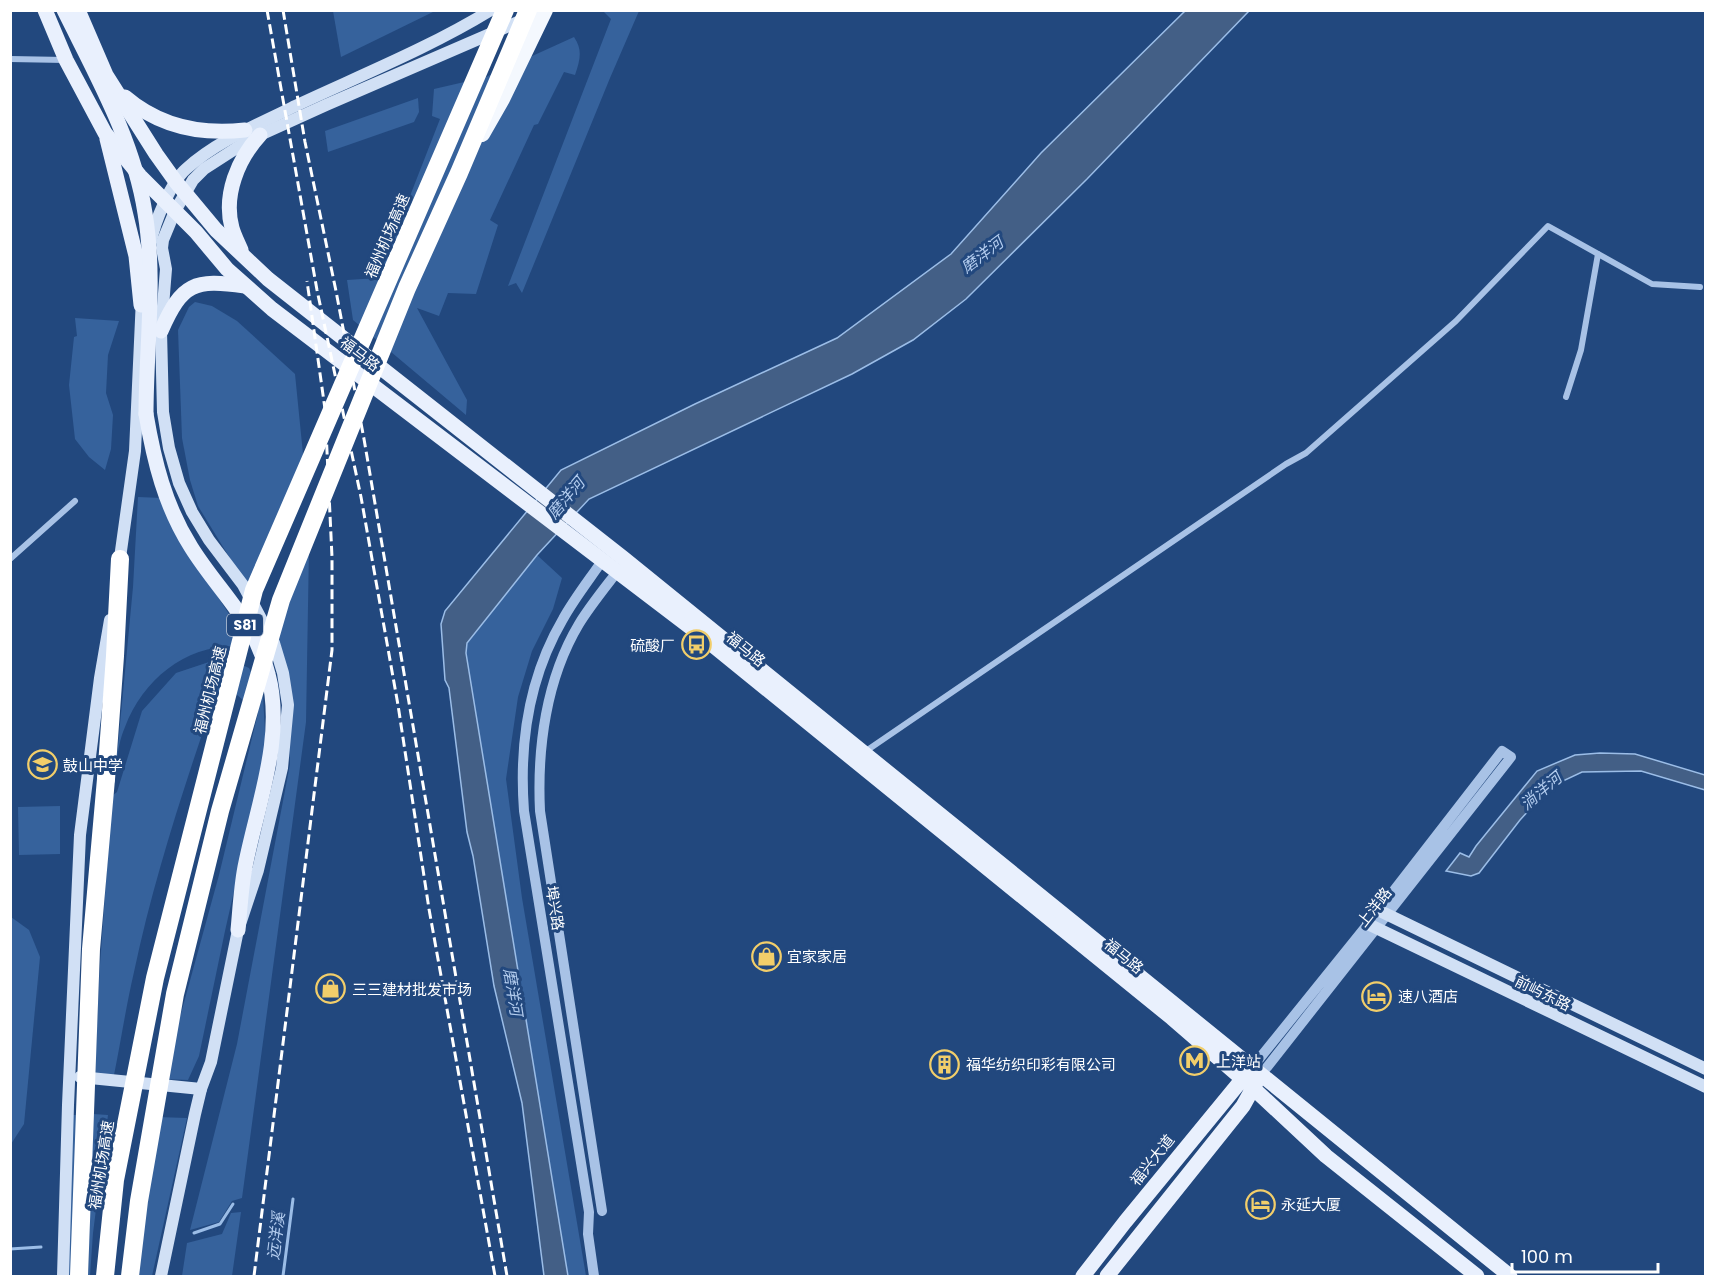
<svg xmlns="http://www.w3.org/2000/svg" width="1716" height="1287" viewBox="0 0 1716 1287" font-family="Poppins,'Noto Sans SC',sans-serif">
	<rect width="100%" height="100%" fill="#22487e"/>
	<!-- green -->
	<g fill="#36629c">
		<path d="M333,11V10L435,11L341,57Z"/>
		<path d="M603,11H639L610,78L522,293L516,283L508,286L611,19Z"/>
		<path d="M574,37C583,50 580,60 575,75L564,72L538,124L534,125L490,220L498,225L476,294L448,293L439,316L417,308L467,400L466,415L353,320L347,280L378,278L440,119L432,116L434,89L486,77Z"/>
		<path d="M418,98L419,112L414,122L328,152L325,131Z"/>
		<path d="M195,302L212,306L237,321L295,374L304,464L247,586L198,506L190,480L182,438L178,330L189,307Z"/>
		<path d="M75,318L119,321L108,355L106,393L113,415L111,449L105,470L89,457L75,439L69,385L74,337L77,336Z"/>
		<path d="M138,497L162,498L207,580L236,625L235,646C184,646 143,680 125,727C118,743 117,760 115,777L133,587Z"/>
		<path d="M309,548L306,722L242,1198L232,1201L219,1222L190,1230L237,1044L290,764L288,713L274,638Z"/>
		<path d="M537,555L562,578L553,609L532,651L518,697L506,779L522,898L586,1276H568L466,653L465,647L470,638Z"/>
		<path d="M224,657L249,668L263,696L266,749L225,931L199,1056L188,1080L163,1079L219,875L258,713L236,694L216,693C185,784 154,877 134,972C126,1006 121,1041 114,1075L95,1074L99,979L112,796L117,792L142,711L176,673Z"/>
		<path d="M60,806V854L19,855L18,807Z"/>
		<path d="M11,917L29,930L40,957L24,1124L11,1144Z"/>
		<path d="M93,1114L108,1115L93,1233L90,1276H88Z"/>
		<path d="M73,1115H79L73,1276H67Z"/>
		<path d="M157,1117L187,1118L152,1276H135Z"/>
		<path d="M241,1212L232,1276H182L187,1243L222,1234L231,1213Z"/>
	</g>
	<!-- water -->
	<g fill="#435f86" stroke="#9bbde7" stroke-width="1.5">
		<path d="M1185,11H1249L1087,179L966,299L913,340L852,374L589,499L537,555L467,643L466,653L568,1276H544L522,1103L494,986L473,856L467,832L449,688L445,680L441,624L445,611L561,470L695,404L837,338L951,254L1041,153Z"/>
		<path d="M1600,753L1635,754L1705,775V790L1641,771L1582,772L1550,787L1520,820L1479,873L1471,876L1446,871L1460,853L1469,857L1476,846L1537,771L1575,755Z"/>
	</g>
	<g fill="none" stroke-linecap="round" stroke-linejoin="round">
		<!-- stream -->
		<g stroke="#9bbde7" stroke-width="3">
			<path d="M194,1233L220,1224L233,1204"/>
			<path d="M10,1249L41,1247"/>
			<path d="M283,1276L293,1199"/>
		</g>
		<!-- minor -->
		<g stroke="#a8c2e6" stroke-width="6">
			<path d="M10,59L65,60"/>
			<path d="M1566,397L1581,350L1598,254"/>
			<path d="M10,559L75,501"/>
			<path d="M866,751L1286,464L1306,453L1456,321L1548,226L1652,284L1700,287"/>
		</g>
		<!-- tertiary -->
		<g stroke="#a8c2e6" stroke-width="10">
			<path d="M1251,1069L1368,924L1502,751L1511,757L1260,1076"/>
			<path d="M602,1211L540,811C537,748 546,679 579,624C590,606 604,589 617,572"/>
			<path d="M594,1276L588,1234L589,1212L524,811C519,744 529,677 563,619C574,599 589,580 602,561"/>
		</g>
		<!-- secondary -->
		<g stroke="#d1e0f5" stroke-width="12">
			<path d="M151,242C154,223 171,182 186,169C217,141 257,125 293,107C359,76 429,48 491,10"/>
			<path d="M119,565L135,451L142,298"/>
			<path d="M1378,910L1706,1069"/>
			<path d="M1368,924L1706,1087"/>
			<path d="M80,1077L201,1089"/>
			<path d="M63,1276L68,1105L80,835L100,678L110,620"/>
			<path d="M161,1276L195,1114L201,1089L211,1062L238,930L258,870L282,768L288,705L283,673L274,643L243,585L209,540L192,512L179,483L169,448L163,412L161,331L166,269L162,248L163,240L175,211L193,180L204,169L249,140L326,105L527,18"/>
		</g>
		<!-- primary -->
		<g stroke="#e9f0fd" stroke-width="15">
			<path d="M45,10L66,60L105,133L140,176L196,232L227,269L272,309L694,630L1172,1018L1253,1088L1326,1156L1477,1276"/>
			<path d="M78,10L106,75L156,154L176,182L216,230L268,279L623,558L1510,1276"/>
			<path d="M125,97C160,127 201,135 245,130"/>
			<path d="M107,139L136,256L141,305"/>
			<path d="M241,250C238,243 234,235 232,228C223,195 238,159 260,135"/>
			<path d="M161,331C182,283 194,279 245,286"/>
			<path d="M146,414C154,461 165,506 191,547C219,592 255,621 268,674C285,737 257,805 245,867C241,888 240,909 238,930"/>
			<path d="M1083,1276L1125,1222L1249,1071"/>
			<path d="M1107,1276L1243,1106L1258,1079"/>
		</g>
		<!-- motorway -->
		<path stroke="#fff" stroke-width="18" d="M106,779L115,656L120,559"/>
		<!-- rail -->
		<g stroke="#fff" stroke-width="3" stroke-dasharray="10 4.5" stroke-linecap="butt">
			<path d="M267,10L317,290L361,497L398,705L429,909L495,1276"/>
			<path d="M283,10L305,142L336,291L364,439L507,1276"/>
			<path d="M254,1276L332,650V557L325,409L307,281"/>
		</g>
		<!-- primary-bridge -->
		<path stroke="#e9f0fd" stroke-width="15" d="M64,10C96,75 134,141 145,213C156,279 146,348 146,414"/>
		<!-- trunk-bridge -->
		<path stroke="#f4f8fe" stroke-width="16" d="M482,134L502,99L545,10"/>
		<!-- motorway-bridge -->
		<g stroke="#fff" stroke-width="18">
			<path d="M79,1276L91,949L106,779"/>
			<path d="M105,1276L115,1180L155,978L254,590L505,10"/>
			<path d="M130,1276L139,1201L175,994L220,811L281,600L407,288L459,173L528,10"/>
		</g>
	</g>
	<!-- icons -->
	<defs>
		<symbol id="bus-ring" viewBox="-11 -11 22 22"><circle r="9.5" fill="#22487e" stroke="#f2ce6a" stroke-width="1.5"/><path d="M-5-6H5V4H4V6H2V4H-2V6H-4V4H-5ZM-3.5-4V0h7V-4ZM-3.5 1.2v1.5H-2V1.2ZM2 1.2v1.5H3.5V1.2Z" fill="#f2ce6a"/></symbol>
		<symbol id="school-ring" viewBox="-11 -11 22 22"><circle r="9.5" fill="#22487e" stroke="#f2ce6a" stroke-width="1.5"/><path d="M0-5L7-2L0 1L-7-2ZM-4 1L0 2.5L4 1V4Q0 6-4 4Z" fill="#f2ce6a"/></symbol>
		<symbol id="shop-ring" viewBox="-11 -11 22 22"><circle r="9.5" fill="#22487e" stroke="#f2ce6a" stroke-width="1.5"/><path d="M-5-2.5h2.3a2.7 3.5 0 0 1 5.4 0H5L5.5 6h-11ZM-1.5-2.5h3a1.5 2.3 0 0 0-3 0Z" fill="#f2ce6a"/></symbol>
		<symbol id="hotel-ring" viewBox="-11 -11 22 22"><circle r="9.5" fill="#22487e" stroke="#f2ce6a" stroke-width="1.5"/><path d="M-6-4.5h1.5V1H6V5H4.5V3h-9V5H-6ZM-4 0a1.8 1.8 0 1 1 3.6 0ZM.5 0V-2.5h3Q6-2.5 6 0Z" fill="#f2ce6a"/></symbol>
		<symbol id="metro-ring" viewBox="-11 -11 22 22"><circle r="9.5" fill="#22487e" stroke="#f2ce6a" stroke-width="1.5"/><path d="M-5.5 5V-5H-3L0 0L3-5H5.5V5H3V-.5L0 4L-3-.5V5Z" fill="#f2ce6a"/></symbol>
		<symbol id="building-ring" viewBox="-11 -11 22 22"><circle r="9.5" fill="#22487e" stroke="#f2ce6a" stroke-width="1.5"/><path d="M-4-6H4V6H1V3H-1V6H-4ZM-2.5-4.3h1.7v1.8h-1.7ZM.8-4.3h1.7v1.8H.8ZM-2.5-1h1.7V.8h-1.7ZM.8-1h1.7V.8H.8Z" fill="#f2ce6a"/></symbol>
	</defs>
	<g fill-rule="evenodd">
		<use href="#bus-ring" x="680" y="628" width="33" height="33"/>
		<use href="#school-ring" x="26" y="748" width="33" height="33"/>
		<use href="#shop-ring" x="750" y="940" width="33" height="33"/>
		<use href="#shop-ring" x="314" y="972" width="33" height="33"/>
		<use href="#hotel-ring" x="1360" y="980" width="33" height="33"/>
		<use href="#metro-ring" x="1178" y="1044" width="33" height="33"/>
		<use href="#building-ring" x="928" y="1048" width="33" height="33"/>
		<use href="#hotel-ring" x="1244" y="1188" width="33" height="33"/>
	</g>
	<g text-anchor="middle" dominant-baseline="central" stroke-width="6" stroke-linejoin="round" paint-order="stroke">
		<!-- shield labels -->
		<rect fill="#22487e" stroke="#bdc8d8" stroke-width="1.5" x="227" y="614" width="36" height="22" rx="4.5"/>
		<g font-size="14" font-weight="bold" fill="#fff">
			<text x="245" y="625">S81</text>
		</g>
		<!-- street labels -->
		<g font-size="15" fill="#fff" stroke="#22487e">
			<text transform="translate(387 236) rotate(-67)">福州机场高速</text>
			<text transform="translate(360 354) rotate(37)">福马路</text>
			<text transform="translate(746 649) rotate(39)">福马路</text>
			<text transform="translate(210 690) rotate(-76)">福州机场高速</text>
			<text transform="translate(1374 907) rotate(-52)">上洋路</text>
			<text transform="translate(555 908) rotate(81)">埠兴路</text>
			<text transform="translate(1124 956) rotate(39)">福马路</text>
			<text transform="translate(1543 993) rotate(26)">前屿东路</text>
			<text transform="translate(1152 1160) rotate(-51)">福兴大道</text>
			<text transform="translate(101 1165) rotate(-81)">福州机场高速</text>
		</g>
		<!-- poi labels -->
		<g font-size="15" fill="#fff" stroke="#22487e" text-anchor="start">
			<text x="675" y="645" text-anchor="end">硫酸厂</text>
			<text x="63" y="765">鼓山中学</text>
			<text x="787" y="956">宜家家居</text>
			<text x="352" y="989">三三建材批发市场</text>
			<text x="1398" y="996">速八酒店</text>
			<text x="1216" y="1061">上洋站</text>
			<text x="966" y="1064">福华纺织印彩有限公司</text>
			<text x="1281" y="1204">永延大厦</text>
		</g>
		<!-- water labels -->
		<g font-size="16" font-style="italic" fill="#b3ccee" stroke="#22487e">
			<text transform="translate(982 255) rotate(-37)">磨洋河</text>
			<text transform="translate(566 498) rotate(-50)">磨洋河</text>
			<text transform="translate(1541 791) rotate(-40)">淌洋河</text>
			<text transform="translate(513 992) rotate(81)">磨洋河</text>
			<text transform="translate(276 1236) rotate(-83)">远洋溪</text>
		</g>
	</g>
	<!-- border -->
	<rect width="1716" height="1287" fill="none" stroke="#ffffff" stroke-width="24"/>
	<!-- scale -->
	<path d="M1512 1263v9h146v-9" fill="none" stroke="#ffffff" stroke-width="3"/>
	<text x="1521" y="1263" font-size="18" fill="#ffffff" stroke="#22487e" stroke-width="4.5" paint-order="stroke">100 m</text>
</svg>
